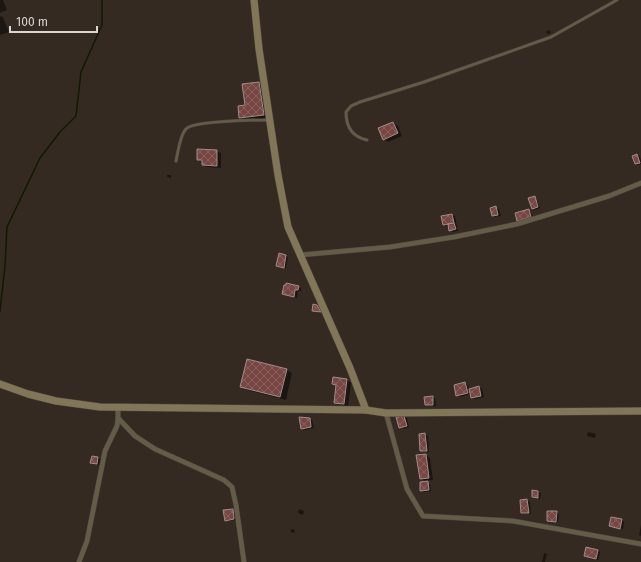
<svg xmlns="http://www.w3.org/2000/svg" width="641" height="562" viewBox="0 0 641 562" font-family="'Fira Sans',sans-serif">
	<defs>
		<pattern id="building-cross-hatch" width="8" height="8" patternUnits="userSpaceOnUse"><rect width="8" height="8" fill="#774643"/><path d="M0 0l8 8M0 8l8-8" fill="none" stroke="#8a605d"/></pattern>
	</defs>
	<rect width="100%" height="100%" fill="#352a22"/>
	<!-- shadow -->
	<g fill="#0007">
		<path d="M0,0H3L7,10L0,13Z"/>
		<path d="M0,16L3,17L9,32L0,35Z"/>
		<path d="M549,30L551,33L547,34L546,32Z"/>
		<path d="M259,83L265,87L269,118L246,121L240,117L246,105L244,85Z"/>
		<path d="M393,123L398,126L402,136L388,142L384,139Z"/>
		<path d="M198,150L217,151L221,153V168L207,167L203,165L202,162L198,159Z"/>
		<path d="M637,155L640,157L641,160V164L638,165L636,164Z"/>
		<path d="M167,175H171V178L167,177Z"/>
		<path d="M535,197L537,199L540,208L535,210L533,208Z"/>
		<path d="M496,208L499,209L501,216L495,217L493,215Z"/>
		<path d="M529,210L531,212L533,218L521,221L518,220Z"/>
		<path d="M452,215L455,216L458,231L453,232L450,230L449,225L446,226L444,224Z"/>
		<path d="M286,256L288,257L286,268L277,266Z"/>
		<path d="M299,287L301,288V291H298L297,298L283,294Z"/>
		<path d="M317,306L319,307L322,313L313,311Z"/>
		<path d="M287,370L292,373L286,400L247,390L241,387Z"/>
		<path d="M334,378L347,380L351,383L348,406L340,404L335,402L337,386L333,384Z"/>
		<path d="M465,383L468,385L469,390L479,387L482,389L484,397L475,399L472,398L471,394L460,397L457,395Z"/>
		<path d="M432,397L435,398L436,406H428L426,405Z"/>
		<path d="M404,417L407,418L409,427L403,429L400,427Z"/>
		<path d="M301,418L309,419L312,420L314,428L305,430L302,429Z"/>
		<path d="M588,432L596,434L595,438L587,436Z"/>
		<path d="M425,434L428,436L429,452H424L421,451Z"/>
		<path d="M426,455L430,458L433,480L425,481L430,484L431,491L424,492L421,490L427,482L420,478Z"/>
		<path d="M92,457L101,459L100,465L92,462Z"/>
		<path d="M538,492L541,493L540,499L533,496Z"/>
		<path d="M527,500L530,502L531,514H525L522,513Z"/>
		<path d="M299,509L304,511L303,515L298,513Z"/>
		<path d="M233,510L236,512L237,520L228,521L226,520Z"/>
		<path d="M557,512L559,514L558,522L548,520Z"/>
		<path d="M622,520L624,522L623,529L610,526Z"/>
		<path d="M641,525V536L639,535Z"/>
		<path d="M291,529L295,530L294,533L291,532Z"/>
		<path d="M598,551L600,552L598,560L585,556Z"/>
		<path d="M544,553L547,554L545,562H542Z"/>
	</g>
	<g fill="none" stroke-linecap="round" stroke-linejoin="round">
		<!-- stream -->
		<path stroke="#111900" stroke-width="1.5" d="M0,311L5,266L7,227L40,158L60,132L76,116L81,72L102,25V0"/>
	</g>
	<!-- building -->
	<g fill="url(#building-cross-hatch)" stroke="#9f8d8b">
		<path d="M259,82L264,115L239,118L238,106L245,105L242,84Z"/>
		<path d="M393,122L398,133L383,140L378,128Z"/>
		<path d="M197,149L217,150V166L202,165V160H197Z"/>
		<path d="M637,154L640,163L635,164L632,156Z"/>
		<path d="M535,196L538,207L532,209L528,198Z"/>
		<path d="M496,206L498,215L492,216L490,208Z"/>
		<path d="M529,209L531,217L517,221L515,213Z"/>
		<path d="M452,214L454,223L443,225L441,216Z"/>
		<path d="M454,223L456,229L449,231L448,224Z"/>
		<path d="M279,253L286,255L284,268L276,266Z"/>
		<path d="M286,283L299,286L298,290H295L294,297L282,294L284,285H286Z"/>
		<path d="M313,304L317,305L321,312L312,311Z"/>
		<path d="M247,359L287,369L280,397L240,387Z"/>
		<path d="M333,377L347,379L344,404L334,403L336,385L332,384Z"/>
		<path d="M465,382L468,393L456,396L454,385Z"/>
		<path d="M479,386L481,396L471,398L469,389Z"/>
		<path d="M433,396V405H425L424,397Z"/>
		<path d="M404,416L407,426L399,428L396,417Z"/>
		<path d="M299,417L310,418L311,427L301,429Z"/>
		<path d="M425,433L427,451H420L419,434Z"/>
		<path d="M426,454L429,478L420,479L416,455Z"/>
		<path d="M92,456L98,457L97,464L90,463Z"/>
		<path d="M428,481L429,490L420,491V482Z"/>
		<path d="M532,490L538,491V498L532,497Z"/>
		<path d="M527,499L529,513H521L520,500Z"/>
		<path d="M233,509L234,519L225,521L223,510Z"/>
		<path d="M547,511H557L556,522L547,521Z"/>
		<path d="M611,517L622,519L620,529L609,526Z"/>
		<path d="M586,547L598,550L596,559L584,556Z"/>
	</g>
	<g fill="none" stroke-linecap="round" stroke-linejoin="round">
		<defs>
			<g id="lane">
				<path d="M367,140C353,137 346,127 346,112L351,106L360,102L424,82L551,37L617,0"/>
				<path d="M176,161C178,152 180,135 186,129C192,121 254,120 268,120"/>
			</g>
			<g id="street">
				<path d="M300,255L390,247L454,237L517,224L609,196L641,183"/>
				<path d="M386,413L407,489L423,516L513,521L641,544"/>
				<path d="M118,418L135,436L155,449L224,480L232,487L236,505L244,562"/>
				<path d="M79,562L87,541L105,451L117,426L118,418V408"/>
			</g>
			<g id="secondary">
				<path d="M254,0L259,49L278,175L288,227L350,368L366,410"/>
				<path d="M0,384L28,394L56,401L100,407L366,410L386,413L641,411"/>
			</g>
		</defs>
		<!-- lane casing -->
		<use href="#lane" stroke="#50453e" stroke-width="3.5"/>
		<!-- street casing -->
		<use href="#street" stroke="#50453e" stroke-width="5.5"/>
		<!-- secondary casing -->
		<use href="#secondary" stroke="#50453e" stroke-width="8"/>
		<!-- lane -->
		<use href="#lane" stroke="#635c49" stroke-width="2.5"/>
		<!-- street -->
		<use href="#street" stroke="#635c49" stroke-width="4.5"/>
		<!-- secondary -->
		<use href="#secondary" stroke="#817658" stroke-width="7"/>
	</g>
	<!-- scale -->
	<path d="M10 26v6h87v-6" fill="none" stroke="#dcd5d0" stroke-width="2"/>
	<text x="16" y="26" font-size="12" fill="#dcd5d0" stroke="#352a22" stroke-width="3" paint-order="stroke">100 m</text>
</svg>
